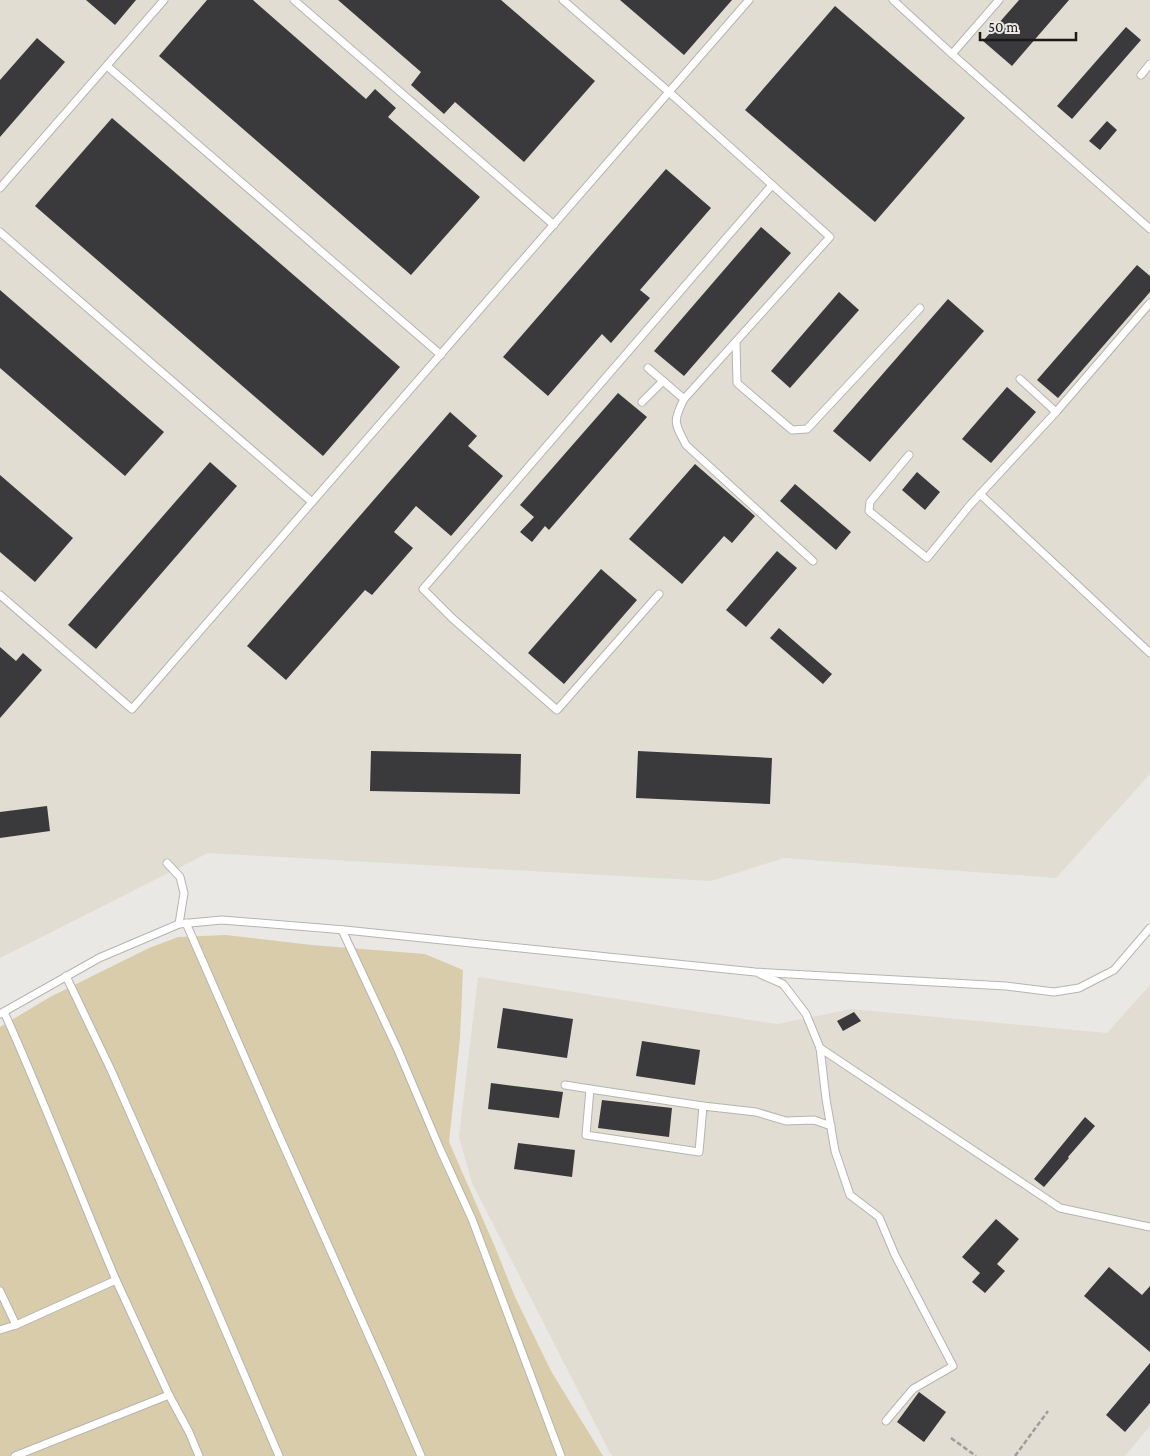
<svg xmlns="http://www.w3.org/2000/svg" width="1150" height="1456" viewBox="0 0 1150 1456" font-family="'Crimson Pro',serif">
	<rect width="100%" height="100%" fill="#eae8e5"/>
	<!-- built -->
	<g fill="#e1ddd2">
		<path d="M0,0H1150V774L1056,878L784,858L711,881L208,853L0,958Z"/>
		<path d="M478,977L777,1024L851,1009L1107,1033L1150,985V1426L1125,1456H613L610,1453L472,1183L459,1137Z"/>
	</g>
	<!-- green -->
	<path fill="#d9ccab" d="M226,935L312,945L425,954L463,970L460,1039L449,1142L495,1247L515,1297L551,1371L603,1456H0V1027L50,997L149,948L178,937Z"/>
	<!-- building -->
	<g fill="#3a393c">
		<path d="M86,0H136L115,25Z"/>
		<path d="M207,0H253L366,99L375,89L396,108L388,117L480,197L411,275L159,56Z"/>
		<path d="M338,0H501L595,81L524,162L455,102L444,114L411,85L421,72Z"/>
		<path d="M620,0H732L684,55Z"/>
		<path d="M1019,0H1069L1012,66L983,41Z"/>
		<path d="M835,6L965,118L875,222L745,110Z"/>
		<path d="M1126,27L1141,40L1072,119L1057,106Z"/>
		<path d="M37,38L65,62L0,137V80Z"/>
		<path d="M112,118L400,367L323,456L35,206Z"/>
		<path d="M1107,121L1117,130L1100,150L1089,141Z"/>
		<path d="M666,169L711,208L640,290L650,298L611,343L602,334L548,396L503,357Z"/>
		<path d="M761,227L791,253L684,376L654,351Z"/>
		<path d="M1137,265L1150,276V292L1058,398L1037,380Z"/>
		<path d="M0,290L164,432L125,476L0,368Z"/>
		<path d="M839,292L859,310L790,388L771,371Z"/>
		<path d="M948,299L984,331L870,462L833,431Z"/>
		<path d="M1007,387L1036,412L991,463L962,439Z"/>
		<path d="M618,393L647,417L549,530L545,526L532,542L520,532L534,517L520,505Z"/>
		<path d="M450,412L477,436L468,446L503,476L451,536L416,506L394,532L413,548L372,595L365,590L286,680L247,646Z"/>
		<path d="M210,462L237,486L96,649L68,625Z"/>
		<path d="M695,464L755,516L732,543L724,536L682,584L629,539Z"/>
		<path d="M917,472L940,492L925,510L902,490Z"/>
		<path d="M0,475L73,538L35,582L0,552Z"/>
		<path d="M795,484L851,532L836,550L780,501Z"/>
		<path d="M777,551L797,568L746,627L726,610Z"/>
		<path d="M601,569L637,600L564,684L528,653Z"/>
		<path d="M779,628L832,674L823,684L770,638Z"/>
		<path d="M0,647L16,661L23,653L42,670L0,718Z"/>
		<path d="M371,751L521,754L520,794L370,791Z"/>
		<path d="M638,751L772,758L770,804L636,798Z"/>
		<path d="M47,806L50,831L0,838V812Z"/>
		<path d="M503,1008L573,1019L567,1058L497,1048Z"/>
		<path d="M854,1012L861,1021L843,1031L837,1021Z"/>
		<path d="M642,1041L700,1050L695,1085L636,1076Z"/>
		<path d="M491,1083L563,1092L559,1118L488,1109Z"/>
		<path d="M602,1100L672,1108L669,1137L598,1128Z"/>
		<path d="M1085,1117L1095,1126L1068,1157L1069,1158L1044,1187L1034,1179Z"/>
		<path d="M518,1143L575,1150L572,1177L514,1169Z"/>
		<path d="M996,1219L1019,1239L997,1264L1005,1271L985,1293L972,1282L980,1273L962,1257Z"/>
		<path d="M1109,1267L1142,1295L1150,1286V1352L1084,1296Z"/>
		<path d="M1150,1363V1403L1125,1432L1106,1415Z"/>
		<path d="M919,1392L946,1412L924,1442L897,1422Z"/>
	</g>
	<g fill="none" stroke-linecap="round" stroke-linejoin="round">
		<defs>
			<g id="service">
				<path d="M294,0L554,225"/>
				<path d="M563,0L669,92L830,237L684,399C672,423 675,423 686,445L813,561"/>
				<path d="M893,0L952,54"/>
				<path d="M999,0L952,54L1150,229"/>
				<path d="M107,66L441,355"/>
				<path d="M1141,75L1150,64"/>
				<path d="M0,188L164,0"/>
				<path d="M0,232L312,502"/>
				<path d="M736,343L737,383L792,430L807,429L920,308"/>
				<path d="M648,368L684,399"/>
				<path d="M1020,379L1056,412"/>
				<path d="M642,402L663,381"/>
				<path d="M909,455L870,502L869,511L927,558L971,504L1056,412L1150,303"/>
				<path d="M980,494L1150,653"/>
				<path d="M659,594L557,710L452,618L423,589L772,185"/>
				<path d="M0,595L132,709L749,0"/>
				<path d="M167,863L180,877L184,893L179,924"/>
				<path d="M186,923L277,1131L388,1379L421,1456"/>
				<path d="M342,930L398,1050L440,1149L472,1219L561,1456"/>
				<path d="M760,974L783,984L806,1014L820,1048L826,1099L835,1151L850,1195L879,1217L895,1255L953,1366L913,1389L886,1421"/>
				<path d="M66,976L111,1070L205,1283L279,1456"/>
				<path d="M4,1012C44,1100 78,1191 116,1280"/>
				<path d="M0,1014L99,958L179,924L222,920L345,930L755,972L1006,986L1054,992L1079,988L1114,970L1150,928"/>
				<path d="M820,1048L1060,1208L1150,1227"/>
				<path d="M565,1085L590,1089L586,1135L699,1152L703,1106L756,1112L786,1121L814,1120L831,1126"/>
				<path d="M590,1089L703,1106"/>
				<path d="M0,1291L16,1325"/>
				<path d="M0,1330L16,1325L116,1280L169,1395"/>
				<path d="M15,1456L169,1395L189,1432L199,1456"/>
			</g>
		</defs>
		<!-- service casing -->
		<use href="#service" stroke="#b5b4b0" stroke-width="9"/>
		<!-- path -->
		<g stroke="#9f9d9b" stroke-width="2.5" stroke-dasharray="5 2.5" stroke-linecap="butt">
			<path d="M951,1438L976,1456"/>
			<path d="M1015,1456L1048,1411"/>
		</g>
		<!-- service -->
		<use href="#service" stroke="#fff" stroke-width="7"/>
	</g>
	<!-- scale -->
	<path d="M980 32v8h96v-8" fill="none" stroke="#1c1b1a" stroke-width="2.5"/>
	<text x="988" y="32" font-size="15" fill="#1c1b1a" stroke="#eae8e5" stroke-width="4" paint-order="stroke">50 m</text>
</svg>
